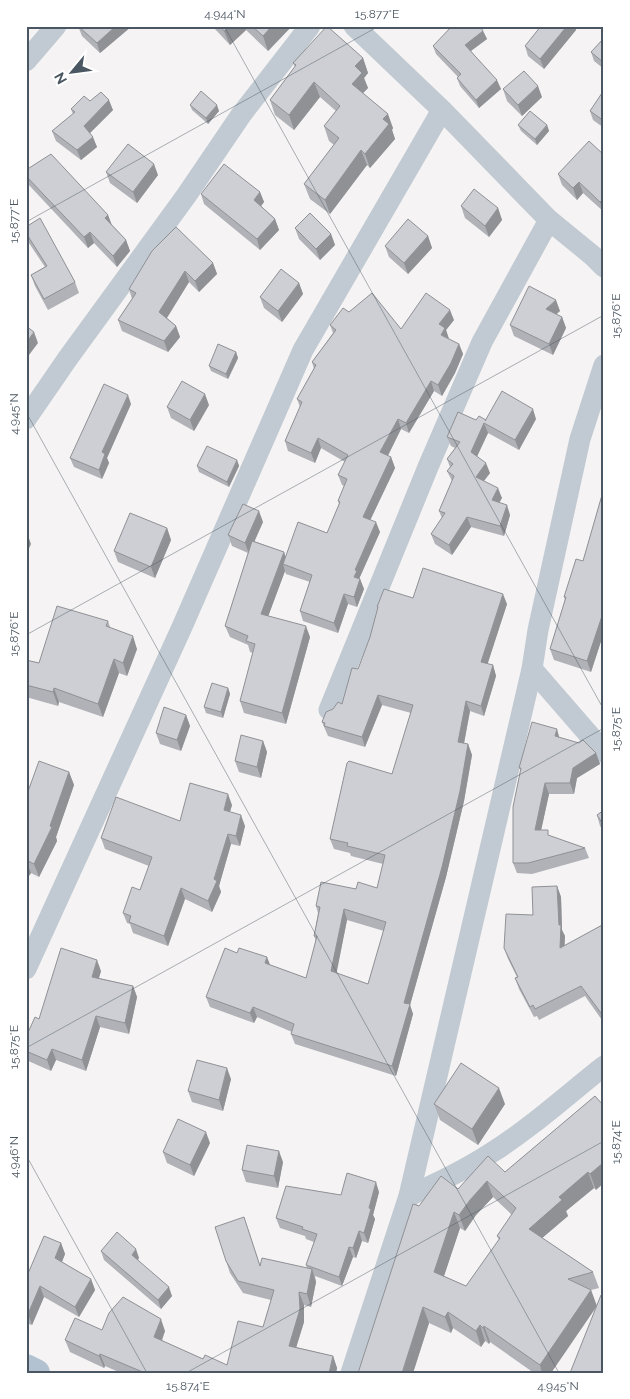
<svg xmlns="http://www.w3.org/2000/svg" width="630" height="1399" viewBox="0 0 630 1399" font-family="Raleway,sans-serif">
	<rect width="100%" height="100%" fill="#f5f3f3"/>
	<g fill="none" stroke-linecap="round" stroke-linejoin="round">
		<!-- minor -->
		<g stroke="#c1cad2" stroke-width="21">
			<path d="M354,26L442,110L549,220L593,256L604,267"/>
			<path d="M26,61L56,26"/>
			<path d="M26,419L68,358L186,196L241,115L310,26"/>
			<path d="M532,669L604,752"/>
			<path d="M329,710L428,467L482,342L549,220"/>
			<path d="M26,969L182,627L303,350L442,110"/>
			<path d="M409,1196C437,1183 465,1170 491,1153C531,1128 567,1095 604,1066"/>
			<path d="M351,1373L409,1196L532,669L538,630L580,439L604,365"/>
		</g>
		<!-- primary -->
		<path stroke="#b3c2d1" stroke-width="28" d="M26,1368L36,1373"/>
	</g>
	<!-- wall -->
	<g fill="#b0b2b7" fill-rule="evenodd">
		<path d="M78,26H132L100,53L82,36Z"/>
		<path d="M214,26H292L268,51L246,30L230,45L215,29Z"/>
		<path d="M541,26H575L576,30L544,69L528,56L525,46Z"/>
		<path d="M483,31L487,39L471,51L501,89L479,108L460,86L457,78L458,77L436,54L433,46Z"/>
		<path d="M604,38V69L594,61L591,52Z"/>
		<path d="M363,58L368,73L364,78L368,88L363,93L393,128L392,130L395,139L370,168L367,165L330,214L310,199L304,184L334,145L329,141L324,126L336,111L320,97L294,130L275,115L270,100L295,67L293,63Z"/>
		<path d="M503,89L542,97L522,116L507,101Z"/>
		<path d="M604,90V128L593,120L590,111Z"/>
		<path d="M90,101L113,110L90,133L97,147L81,160L56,141L52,131L73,114L71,109Z"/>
		<path d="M190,105L219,111L208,124L192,110Z"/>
		<path d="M518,125H547L549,131L537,145L521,131Z"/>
		<path d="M604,155V212L583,193L577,200L562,185L558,174Z"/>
		<path d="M26,170L108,215L112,225L126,240L130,251L117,267L94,243L88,248L27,183Z"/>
		<path d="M106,172L158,175L137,203L110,183Z"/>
		<path d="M260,192L264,202L261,206L275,219L279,230L260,250L204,204L201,194Z"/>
		<path d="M461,206L498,208L502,220L489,237L465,218Z"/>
		<path d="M26,227L75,282L79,293L48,310L35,286L31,275L45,267L27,240L26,237Z"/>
		<path d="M295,228L331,234L335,245L320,260L299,239Z"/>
		<path d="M428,236L432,248L408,274L389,257L385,246Z"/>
		<path d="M213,263L217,274L199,292L189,282L167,318L176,326L180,337L168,352L122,331L118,320L132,299L129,289Z"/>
		<path d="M299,283L303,294L282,322L264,308L260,297Z"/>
		<path d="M560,311L556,314L562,317L566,328L553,355L514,336L510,325Z"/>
		<path d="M349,312L401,329L454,320L446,330L449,339L459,344L463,354L455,373L442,396L434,391L409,433L401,429L388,456L391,457L395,468L370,520L380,532L359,579H360L364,589L357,607L348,604L338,633L303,621L300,611L310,582L286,574L285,571L268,616L310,637L286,724L244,713L240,701L253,653L250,652L248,645L230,637L225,626L248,553L232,546L228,535L263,522L254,541L284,552L285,557L327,533L339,504L338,501L344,486L342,485L338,475L345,462L321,448L315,463L288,451L285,441L300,407L297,399L314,369L312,362L333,333L330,325Z"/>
		<path d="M236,352L238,358L228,379L211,371L209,366Z"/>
		<path d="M131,404L107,458L109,463L102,479L74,467L70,458Z"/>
		<path d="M209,405L194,431L171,418L167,407Z"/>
		<path d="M536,419L519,450L488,433L477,456L490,473L484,481L502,498L499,502L510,515L504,536L471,527L452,555L435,544L431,534L442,518L439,511L452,481L447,471L450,467L447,459L455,448L451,446L447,437L476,420Z"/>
		<path d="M237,460L239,466L229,487L199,472L197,466Z"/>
		<path d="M604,488V632L591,672L554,660L550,649L565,600L564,597L583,561Z"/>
		<path d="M167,528L171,540L155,578L118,562L114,551Z"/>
		<path d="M413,598L507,604L487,664L493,665L496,676L484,716L470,711L464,744H468L472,755L464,801L446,877L410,1005L413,1014L396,1076L295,1044L291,1034L292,1032L257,1017L254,1023L210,1007L206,997L270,965L306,978L316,941L314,936L318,913L316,906L356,889L377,888L383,864L351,856L350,853L334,849L330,839L392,774L411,713L382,705L365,747L328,736L322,722L333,709L342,704L358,669L370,637L378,609L377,607ZM347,920L384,931L368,984L336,973Z"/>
		<path d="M108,621L110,627L137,649L127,676L119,673L103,717L59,702L58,706L26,697V660L39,663Z"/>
		<path d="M228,688L230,694L223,718L206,713L204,707Z"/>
		<path d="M186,715L190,726L181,751L160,744L156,733Z"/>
		<path d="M559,737L596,753L600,764L577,778L574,794H549L541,830L550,836L585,848L589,858L532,874L517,873L513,863L521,771L519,768Z"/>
		<path d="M263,741L267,752L261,778L239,772L235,761Z"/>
		<path d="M69,772L74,785L56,837L57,841L39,877L31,873L26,880V797Z"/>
		<path d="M232,805L230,812L245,826L240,846L231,844L219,886L221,892L212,912L185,899L168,946L133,933L130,924L127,923L123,913L140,890L149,866L105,849L101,838L180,821Z"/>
		<path d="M604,810V831L600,826L597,815Z"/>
		<path d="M557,886L561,897L562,930L565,936L564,946L604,924V1023L585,996L539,1020L537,1016L534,1017L519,989L515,978L517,977L508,959L504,948Z"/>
		<path d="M101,971L99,978L133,986L137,997L129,1034L100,1027L86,1071L56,1060L51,1071L26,1060V1037L39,1019Z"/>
		<path d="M231,1079L223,1111L192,1102L188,1091Z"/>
		<path d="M595,1096L596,1190L594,1188L566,1211L568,1216L542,1238L593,1272L599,1288L591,1290L596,1306L551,1373H534L490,1342L489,1344L485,1341L481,1347L453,1328L451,1333L429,1323L413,1373L419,1206L458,1189L505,1172ZM493,1197L512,1215L497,1236L499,1240L466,1286L444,1276L460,1228L465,1231L476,1215Z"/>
		<path d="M434,1104H505L478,1145L440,1120Z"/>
		<path d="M210,1143L194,1176L167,1163L163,1152Z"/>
		<path d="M283,1162L278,1188L246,1182L242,1170Z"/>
		<path d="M379,1192L373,1215L375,1219L368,1243L362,1241L356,1258L353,1257L342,1286L315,1276L316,1282L311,1307L304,1305V1322L296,1347L333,1356L337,1368L336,1373H121L105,1366L104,1368L70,1352L65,1340L102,1330L165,1331L162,1341L203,1359L227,1365L263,1327L271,1300L243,1293L230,1273L226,1261L248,1229L260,1265L307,1268L306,1265L314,1242L306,1239L305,1236L280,1228L276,1218L341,1195Z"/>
		<path d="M61,1243L65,1254L62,1262L91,1279L95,1290L79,1317L44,1297L32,1325L26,1323V1276H27Z"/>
		<path d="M101,1251L139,1258L138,1260L172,1296L161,1309L104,1260Z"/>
	</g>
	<!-- shaded-wall -->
	<g fill="#909195">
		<path d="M116,26H132L100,53L97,43Z"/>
		<path d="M229,26H245L246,30L230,45L224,31Z"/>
		<path d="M272,26H292L268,51L263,36Z"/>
		<path d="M567,26H575L576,30L544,69L540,59Z"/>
		<path d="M483,31L487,39L468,53L465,45Z"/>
		<path d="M363,58L368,73L364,78L368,88L357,99L352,84L355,66Z"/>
		<path d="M497,80L501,89L479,108L476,100Z"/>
		<path d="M314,82L320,97L294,130L289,115Z"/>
		<path d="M538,86L542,97L522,116L518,105Z"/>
		<path d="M109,100L113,110L87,136L84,126Z"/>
		<path d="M217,105L219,111L208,124L206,118Z"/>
		<path d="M388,114L393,128L392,130L395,139L370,168L365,154L383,119Z"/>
		<path d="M547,125L549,131L537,145L535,139Z"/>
		<path d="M93,137L97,147L81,160L77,150Z"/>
		<path d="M361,150L367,165L330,214L325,200Z"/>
		<path d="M154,164L158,175L137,203L133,192Z"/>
		<path d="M579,182L583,193L577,200L573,188Z"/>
		<path d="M260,192L264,202L258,210L254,200Z"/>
		<path d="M604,199V211L600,202Z"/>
		<path d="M498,208L502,220L489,237L485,226Z"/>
		<path d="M108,215L112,226L105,218Z"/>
		<path d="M275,219L279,230L260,250L257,239Z"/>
		<path d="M90,232L94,243L88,248L84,237Z"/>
		<path d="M331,234L335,245L320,260L316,249Z"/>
		<path d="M428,236L432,248L408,274L404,263Z"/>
		<path d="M126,240L130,251L117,267L113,256Z"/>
		<path d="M213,263L217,274L199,292L195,281Z"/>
		<path d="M185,271L189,282L163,324L159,312Z"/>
		<path d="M299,283L303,294L282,322L278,311Z"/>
		<path d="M556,300L560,311L550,320L546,309Z"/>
		<path d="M450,310L454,320L446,330L449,339L441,335L439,324Z"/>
		<path d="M562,317L566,328L553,355L549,344Z"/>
		<path d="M176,326L180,337L168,352L164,341Z"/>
		<path d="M34,332L38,343L26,359V343Z"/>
		<path d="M459,344L463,354L455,373L442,396L438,385Z"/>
		<path d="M236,352L238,358L228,379L226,374Z"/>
		<path d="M431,381L434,391L409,433L406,423Z"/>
		<path d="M205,394L209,405L194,431L190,420Z"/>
		<path d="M128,395L131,404L107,458L109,463L102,479L99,470L102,452Z"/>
		<path d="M533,409L536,419L519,450L515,440Z"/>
		<path d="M398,419L401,429L384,463L380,452Z"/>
		<path d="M484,423L488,433L475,461L471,452Z"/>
		<path d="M318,438L321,448L315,463L311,453Z"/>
		<path d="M391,457L395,468L367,527L363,517Z"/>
		<path d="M237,460L239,466L229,487L227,482Z"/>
		<path d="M486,463L490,473L479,487L476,477Z"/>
		<path d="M498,488L502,498L495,510L492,500Z"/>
		<path d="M507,505L510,515L504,536L500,526Z"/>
		<path d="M259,511L263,522L249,554L245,543Z"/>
		<path d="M467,517L471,527L452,555L449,545Z"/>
		<path d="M376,522L380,532L359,579H360L364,589L357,607L354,597L355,570Z"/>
		<path d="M167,528L171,540L155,578L151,567Z"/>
		<path d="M27,533L31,544L26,555V535Z"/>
		<path d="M284,552L288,564H283L285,571L265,625L261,614Z"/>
		<path d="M344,594L348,604L338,633L334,623Z"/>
		<path d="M503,594L507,604L485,672L481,662Z"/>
		<path d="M604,609V632L591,672L587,661Z"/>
		<path d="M306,626L310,637L286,724L282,713Z"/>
		<path d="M133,636L137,649L127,676L123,663Z"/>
		<path d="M114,659L119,673L103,717L98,704Z"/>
		<path d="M493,665L496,676L484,716L481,706Z"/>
		<path d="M54,688L59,702L58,706L53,692Z"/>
		<path d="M228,688L230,694L223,718L221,712Z"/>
		<path d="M378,695L382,705L365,747L362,737Z"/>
		<path d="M466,701L470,711L462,753L458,742Z"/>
		<path d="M186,715L190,726L181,751L177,740Z"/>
		<path d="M557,729L560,740L555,736Z"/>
		<path d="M263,741L267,752L261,778L257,767Z"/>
		<path d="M468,744L472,755L464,801L446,877L410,1005L413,1014L396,1076L392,1066L404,1003Z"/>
		<path d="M596,753L600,764L577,778L574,794L570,783L573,768Z"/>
		<path d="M69,772L74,785L56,837L57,841L39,877L34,864L50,826Z"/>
		<path d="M545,783L549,794L539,840L535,830Z"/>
		<path d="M228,794L232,805L227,821L224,810Z"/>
		<path d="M241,815L245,826L240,846L236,836Z"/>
		<path d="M228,834L231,844L219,886L221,892L212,912L208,901Z"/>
		<path d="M26,860L31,873L26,880Z"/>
		<path d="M557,886L561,897L562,930L565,936L564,959L560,948Z"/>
		<path d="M181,888L185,899L168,946L164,936Z"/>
		<path d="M344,909L347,920L335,981L331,971Z"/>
		<path d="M267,957L271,967L265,963Z"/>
		<path d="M97,960L101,971L96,987L92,977Z"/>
		<path d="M133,986L137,997L129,1034L125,1023Z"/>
		<path d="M253,1007L257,1017L254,1023L250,1013Z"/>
		<path d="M96,1016L100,1027L86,1071L82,1060Z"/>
		<path d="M52,1049L56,1060L51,1071L47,1060Z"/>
		<path d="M227,1068L231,1079L223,1111L219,1100Z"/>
		<path d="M499,1088L505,1104L478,1145L472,1129Z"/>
		<path d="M206,1132L210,1143L194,1176L190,1165Z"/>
		<path d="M279,1151L283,1162L278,1188L274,1176Z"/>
		<path d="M604,1162V1183L596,1190L590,1174Z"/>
		<path d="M588,1172L594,1188L566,1211L568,1216L534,1245L529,1229L559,1197Z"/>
		<path d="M487,1181L493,1197L476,1215L465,1231L459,1215L470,1200Z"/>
		<path d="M376,1182L379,1192L373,1215L375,1219L368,1243L364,1233L369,1208Z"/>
		<path d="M454,1212L460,1228L440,1288L434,1272Z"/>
		<path d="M359,1231L362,1241L356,1258L353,1248Z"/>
		<path d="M61,1243L65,1254L59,1269L55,1258Z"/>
		<path d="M349,1247L353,1257L342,1286L339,1277Z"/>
		<path d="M136,1249L139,1258L135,1264L132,1255Z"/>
		<path d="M312,1269L316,1282L311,1307L307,1294Z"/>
		<path d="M91,1279L95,1290L79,1317L75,1307Z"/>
		<path d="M40,1286L44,1297L32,1325L28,1314Z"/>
		<path d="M169,1287L172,1296L161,1309L158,1300Z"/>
		<path d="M591,1290L597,1306L551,1373H542L540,1365Z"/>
		<path d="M299,1292L304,1305V1322L293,1358L289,1346Z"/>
		<path d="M423,1307L429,1323L413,1373H402Z"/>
		<path d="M448,1312L453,1328L451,1333L445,1317Z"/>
		<path d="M161,1319L165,1331L158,1349L154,1337Z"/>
		<path d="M480,1325L485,1341L481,1347L476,1331Z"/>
		<path d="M484,1326L490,1342L489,1344L483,1328Z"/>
		<path d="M100,1354L105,1366L104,1368L99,1356Z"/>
		<path d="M333,1356L337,1368L336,1373H329Z"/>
	</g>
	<!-- building -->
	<g fill="#cdcfd5" stroke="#909195" fill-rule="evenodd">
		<path d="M78,26H116L97,43Z"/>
		<path d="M220,26H229L224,31Z"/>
		<path d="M252,26H272L263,36Z"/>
		<path d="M327,26L363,58L355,66L362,73L352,84L388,114L383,119L389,124L365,154L361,150L325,200L304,184L339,138L324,126L340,106L314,82L289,115L270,100L296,65L293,63Z"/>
		<path d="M452,26H480L483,31L465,45L497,80L476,100L457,78L461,74L433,46Z"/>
		<path d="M541,26H567L540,59L525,46Z"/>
		<path d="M604,38V63L591,52Z"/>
		<path d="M524,71L538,86L518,105L503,89Z"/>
		<path d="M604,90V121L590,111Z"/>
		<path d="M201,91L217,105L206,118L190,105Z"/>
		<path d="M101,92L109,100L84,126L93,137L77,150L52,131L75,112L71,109L84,96L90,101Z"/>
		<path d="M530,111L547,125L535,139L518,125Z"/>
		<path d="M589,141L604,155V199L600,202L579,182L573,188L558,174Z"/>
		<path d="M128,144L154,164L133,192L106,172Z"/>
		<path d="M51,154L108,215L105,218L126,240L113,256L90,232L84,237L26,176V170Z"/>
		<path d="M224,164L260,192L254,200L275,219L257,239L201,194Z"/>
		<path d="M474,189L498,208L485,226L461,206Z"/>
		<path d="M310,213L331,234L316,249L295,228Z"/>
		<path d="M40,218L75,282L44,299L31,275L47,266L26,233V227Z"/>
		<path d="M408,219L428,236L404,263L385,246Z"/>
		<path d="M176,227L213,263L195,281L185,271L159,312L176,326L164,341L118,320L136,293L129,289L152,251Z"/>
		<path d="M281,269L299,283L278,311L260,297Z"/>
		<path d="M529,286L556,300L546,309L562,317L549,344L510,325Z"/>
		<path d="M372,293L401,329L426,293L450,310L439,324L445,328L441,335L459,344L451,363L438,385L431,381L406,423L398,419L380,452L391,457L363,517L376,522L355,570L357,571L354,577L360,579L354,597L344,594L334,623L300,611L312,575L283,564L298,522L327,533L340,502L338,501L347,479L338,475L348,455L318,438L311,453L285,441L302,402L297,399L316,365L312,362L336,330L330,325L343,308L349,312Z"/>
		<path d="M26,326L34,332L26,343Z"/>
		<path d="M218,344L236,352L226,374L209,366Z"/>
		<path d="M182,381L205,394L190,420L167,407Z"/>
		<path d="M104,384L128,395L102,452L105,454L99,470L70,458Z"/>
		<path d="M502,391L533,409L515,440L484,423L471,452L486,463L476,477L498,488L492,500L507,505L500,526L467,517L449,545L431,534L445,513L439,511L454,476L447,471L453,464L447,459L460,442L447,437L458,412L476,420L479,416L486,420L485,421Z"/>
		<path d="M207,446L237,460L227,482L197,466Z"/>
		<path d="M604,488V610L587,661L550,649L566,597H564L576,559L583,561Z"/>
		<path d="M243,504L259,511L245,543L228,535Z"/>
		<path d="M130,513L167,528L151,567L114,551Z"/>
		<path d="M252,541L284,552L261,614L306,626L282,713L240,701L255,644L246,641L248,636L225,626Z"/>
		<path d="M423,568L503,594L481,662L493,665L481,706L466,701L458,742L468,744L460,791L442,867L404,1003L410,1004L392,1066L291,1034L294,1024L253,1007L250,1013L206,997L225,948L237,953L239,948L267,957L265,963L306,978L317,936H314L320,907L316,906L321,882L356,889L358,882L377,888L385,855L347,846L348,843L330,839L347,763L349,761L392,774L413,705L378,695L362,737L324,726L325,723L322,722L326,712L333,709L338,702L342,704L352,668L358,669L370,637L378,607H377L384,589L413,598ZM344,909L386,922L368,984L331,971Z"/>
		<path d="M57,606L108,621L106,626L133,636L123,663L114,659L98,704L54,688L53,692L26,685V660L39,663Z"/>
		<path d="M212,683L228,688L221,712L204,707Z"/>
		<path d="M164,707L186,715L177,740L156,733Z"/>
		<path d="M532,722L557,729L555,736L579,743L583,740L596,753L573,768L570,783H545L535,830H548V835L585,848L528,863H513V807L521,768H519Z"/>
		<path d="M241,735L263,741L257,767L235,761Z"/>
		<path d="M39,761L69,772L50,826L52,827L34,864L26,860V797Z"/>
		<path d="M190,783L228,794L224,810L241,815L236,836L228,834L214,879L217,881L208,901L181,888L164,936L129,922L131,916L123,913L132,887L140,890L152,857L101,838L116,797L180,821Z"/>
		<path d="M604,810V826L597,815Z"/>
		<path d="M557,886L559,925H561L560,948L604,924V1017L581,986L535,1009L533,1005L530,1007L515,978L518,977L504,948L506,914L533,915L532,887Z"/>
		<path d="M61,948L97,960L92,977L133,986L125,1023L96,1016L82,1060L52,1049L47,1060L26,1051V1037L35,1017L39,1019Z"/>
		<path d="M197,1060L227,1068L219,1100L188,1091Z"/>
		<path d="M461,1063L499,1088L472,1129L434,1104Z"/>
		<path d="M595,1096L604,1106V1162L590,1174L588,1172L559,1197L562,1200L529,1229L593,1272L568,1279L591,1290L540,1365L484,1326L483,1328L480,1325L476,1331L448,1312L445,1317L423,1307L402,1373H358L413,1204L419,1206L441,1176L458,1189L488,1156L505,1172ZM487,1181L516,1208L497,1236L500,1238L466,1286L434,1272L454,1212L459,1215L470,1200Z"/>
		<path d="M178,1119L206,1132L190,1165L163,1152Z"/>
		<path d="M247,1145L279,1151L274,1176L242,1170Z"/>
		<path d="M347,1173L376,1182L369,1208L371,1209L364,1233L359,1231L353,1248L349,1247L339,1277L306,1265L317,1234L302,1229L303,1227L276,1218L286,1186L341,1195Z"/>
		<path d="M244,1217L260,1266L262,1258L312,1269L307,1294L299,1292L300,1309L289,1346L333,1356L329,1373H145L100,1354L99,1356L65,1340L75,1318L102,1330L109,1313L123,1297L161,1319L154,1337L203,1359L205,1355L227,1365L238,1321L263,1327L274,1290L238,1281L226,1261L215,1227Z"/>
		<path d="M117,1232L136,1249L132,1255L169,1287L158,1300L101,1251Z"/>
		<path d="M44,1236L61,1243L55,1258L91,1279L75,1307L40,1286L28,1314H26V1276H27Z"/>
		<path d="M601,1295L604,1297V1373H570Z"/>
	</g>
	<!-- ticks -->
	<path fill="none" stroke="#4a5661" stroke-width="1" stroke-opacity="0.45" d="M224,26L604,710M26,222L379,26M26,412L559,1373M26,635L604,315M26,1048L604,728M26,1155L147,1373M186,1373L604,1141"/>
	<!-- border -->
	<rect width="630" height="1399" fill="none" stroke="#ffffff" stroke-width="55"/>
	<!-- north arrow -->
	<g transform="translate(72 72) rotate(241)" stroke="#ffffff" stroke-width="4" paint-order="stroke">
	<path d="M0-4L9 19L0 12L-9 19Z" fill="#4a5661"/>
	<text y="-8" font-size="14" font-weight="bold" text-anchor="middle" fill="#4a5661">N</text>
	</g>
	<rect x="28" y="28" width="574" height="1344" fill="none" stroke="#4a5661" stroke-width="2"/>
	<g font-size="12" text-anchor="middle" fill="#4a5661">
		<text x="225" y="18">4.944°N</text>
		<text x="377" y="18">15.877°E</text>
		<text transform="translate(14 221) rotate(-90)" y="4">15.877°E</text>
		<text transform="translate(616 316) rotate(-90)" y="4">15.876°E</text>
		<text transform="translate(14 414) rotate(-90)" y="4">4.945°N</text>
		<text transform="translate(14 634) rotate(-90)" y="4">15.876°E</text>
		<text transform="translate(616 729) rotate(-90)" y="4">15.875°E</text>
		<text transform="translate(14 1047) rotate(-90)" y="4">15.875°E</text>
		<text transform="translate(616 1142) rotate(-90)" y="4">15.874°E</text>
		<text transform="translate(14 1157) rotate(-90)" y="4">4.946°N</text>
		<text x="188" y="1390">15.874°E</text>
		<text x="558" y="1390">4.945°N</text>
	</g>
</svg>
